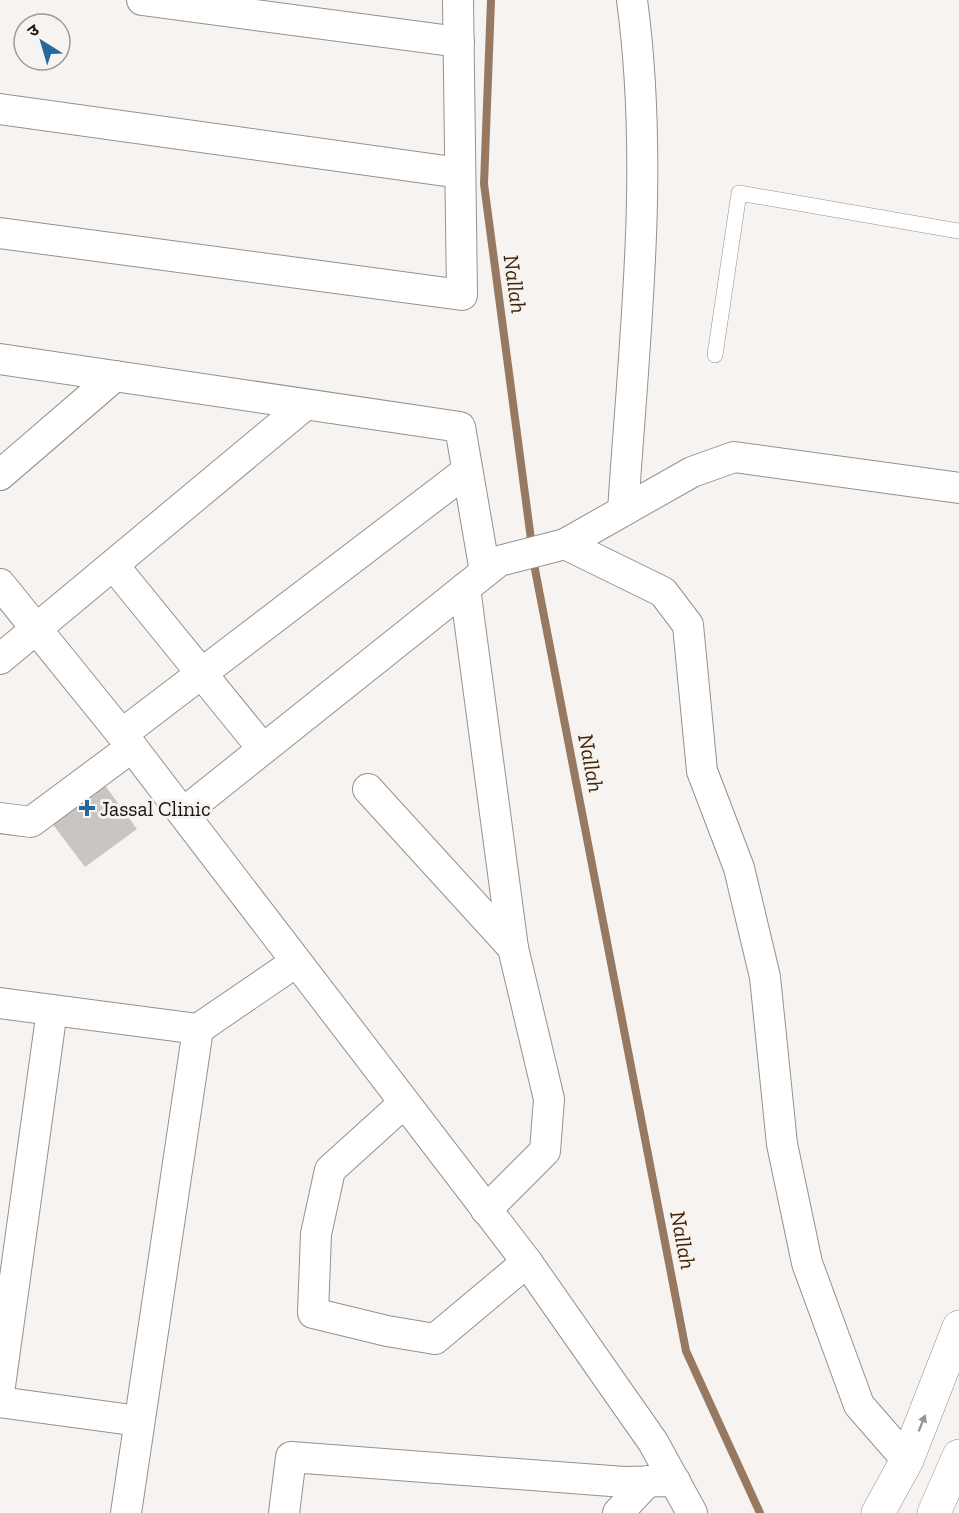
<svg xmlns="http://www.w3.org/2000/svg" width="959" height="1513" viewBox="0 0 959 1513" font-family="'Zilla Slab','Noto Sans Devanagari',serif">
	<rect width="100%" height="100%" fill="#f7f3f0"/>
	<g fill="none" stroke-linecap="round" stroke-linejoin="round">
		<!-- stream -->
		<g stroke="#977961" stroke-width="8">
			<path d="M491,0L484,184L532,547"/>
			<path d="M533,559L686,1351L760,1513"/>
		</g>
	</g>
	<!-- building -->
	<path fill="#c9c5c2" d="M98,776L137,829L85,867L45,814Z"/>
	<g fill="none" stroke-linecap="round" stroke-linejoin="round">
		<defs>
			<path id="service" d="M715,355L739,193L959,231"/>
			<g id="minor">
				<path d="M142,0L459,42"/>
				<path d="M0,109L460,173"/>
				<path d="M0,233L462,295L458,0"/>
				<path d="M0,359L460,427L485,572"/>
				<path d="M0,475L115,376"/>
				<path d="M623,511C634,341 655,170 632,0"/>
				<path d="M565,544L663,592L688,625L702,771L739,868L765,977L782,1144L807,1263L859,1405L907,1460"/>
				<path d="M114,566L263,749"/>
				<path d="M0,584L132,747L527,1262L653,1442L692,1513"/>
				<path d="M465,588L513,948L549,1099L545,1151L486,1210"/>
				<path d="M0,659L305,405"/>
				<path d="M122,734L467,471"/>
				<path d="M368,789L513,948"/>
				<path d="M183,813L499,561L565,544L692,472L734,457L959,488"/>
				<path d="M0,818L31,822L132,747"/>
				<path d="M0,1003L198,1029L296,962"/>
				<path d="M404,1103L330,1170L316,1234L313,1313L387,1331L435,1339L527,1262"/>
				<path d="M0,1386L52,1010"/>
				<path d="M0,1402L139,1421"/>
				<path d="M126,1513L198,1029"/>
				<path d="M284,1513L291,1457L624,1482L675,1481"/>
				<path d="M618,1513L648,1481"/>
			</g>
			<path id="tertiary" d="M878,1513L907,1460L959,1327"/>
			<path id="trunk" d="M934,1513L959,1456"/>
		</defs>
		<!-- service casing -->
		<use href="#service" stroke="#94918e" stroke-width="16"/>
		<!-- minor casing -->
		<use href="#minor" stroke="#94918e" stroke-width="32"/>
		<!-- tertiary casing -->
		<use href="#tertiary" stroke="#94918e" stroke-width="34"/>
		<!-- trunk casing -->
		<use href="#trunk" stroke="#94918e" stroke-width="34"/>
		<!-- service -->
		<use href="#service" stroke="#fff" stroke-width="15"/>
		<!-- minor -->
		<use href="#minor" stroke="#fff" stroke-width="30"/>
		<!-- tertiary -->
		<use href="#tertiary" stroke="#fff" stroke-width="33"/>
		<!-- trunk -->
		<use href="#trunk" stroke="#fff" stroke-width="33"/>
	</g>
	<!-- one-way arrows -->
	<defs><path id="oneway-solid" d="M-6-.8H1V-3.2L6.5 0L1 3.2V.8H-6Z" transform="scale(1.5)"/></defs>
	<use fill="#969595" href="#oneway-solid" transform="translate(922 1423) rotate(-68)"/>
	<!-- markers -->
	<path fill="#26689e" stroke="#f7f3f0" stroke-width="2" d="M84 799h6v6h6v6h-6v6h-6v-6h-6v-6h6z"/>
	<g text-anchor="middle" dominant-baseline="central" stroke-width="6" stroke-linejoin="round" paint-order="stroke">
		<!-- poi labels -->
		<g font-size="21" fill="#151413" stroke="#f7f3f0" text-anchor="start">
			<text x="100" y="808">Jassal Clinic</text>
		</g>
		<!-- water labels -->
		<g font-size="22" font-style="italic" fill="#43260a" stroke="#f7f3f0">
			<text transform="translate(515 284) rotate(82)">Nallah</text>
			<text transform="translate(591 763) rotate(79)">Nallah</text>
			<text transform="translate(683 1240) rotate(79)">Nallah</text>
		</g>
	</g>
	<!-- north arrow -->
	<g transform="translate(42 42) rotate(323)"><circle r="28" fill="#f7f3f0" stroke="#9d9a98" stroke-width="1.5"/>
	<path d="M0-4.5L10 22L0 15L-10 22Z" fill="#26689e"/>
	<text y="-9" font-size="16" font-weight="bold" text-anchor="middle" fill="#151413">उ</text>
	</g>
</svg>
